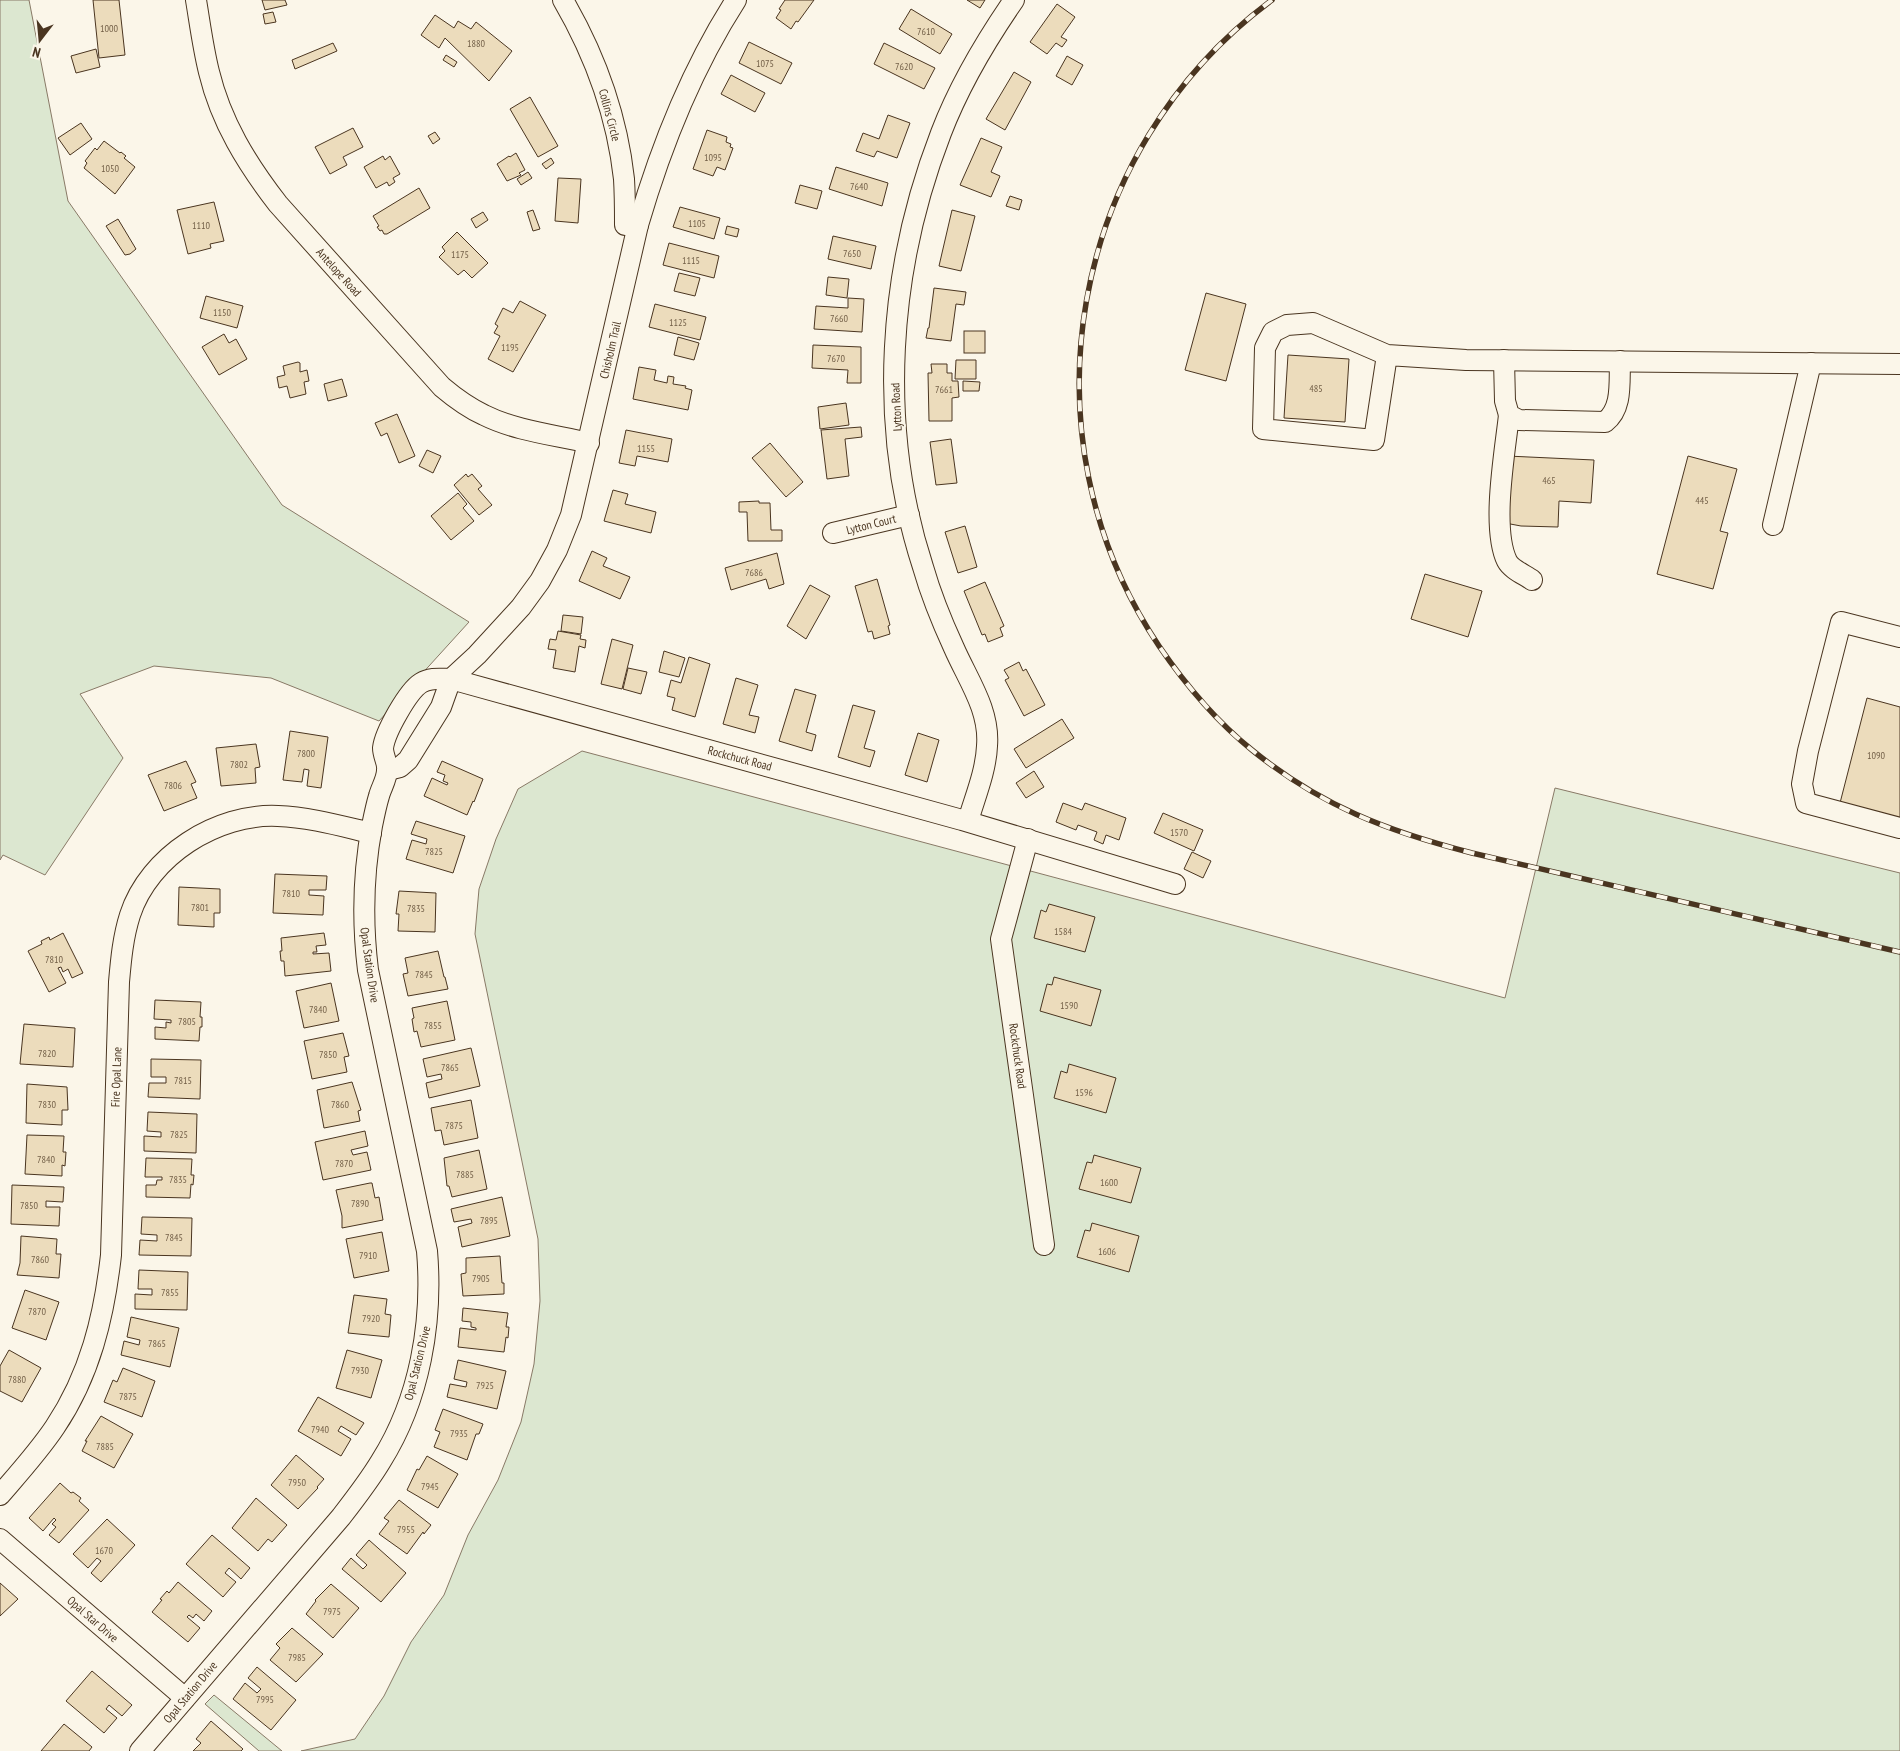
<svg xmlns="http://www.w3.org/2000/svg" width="1900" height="1751" viewBox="0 0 1900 1751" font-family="'PT Sans Narrow',sans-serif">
	<rect width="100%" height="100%" fill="#fbf6e9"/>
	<!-- green -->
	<g fill="#dce7d0" stroke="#887966">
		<path d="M0,0H29L68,201L282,505L469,622L379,721L271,678L154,666L80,694L123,758L45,875L3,855L0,860Z"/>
		<path d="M582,751L1505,998L1555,788L1900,873V1751H301L355,1739L384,1696L411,1642L444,1595L468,1535L498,1480L521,1422L534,1364L540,1301L538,1239L475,934L479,889L496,839L518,789Z"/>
		<path d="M214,1695L282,1751H259L205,1704Z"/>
	</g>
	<!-- building -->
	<g fill="#ecdcbc" stroke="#4a3520">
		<path d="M93,0H119L125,55L99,58Z"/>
		<path d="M262,0H285L287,5L265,10Z"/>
		<path d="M785,0H814L798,22L796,21L791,29L776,18L781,10L779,9Z"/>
		<path d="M967,0H985L980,8Z"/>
		<path d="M1057,4L1075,17L1061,37L1067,40L1062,47L1056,43L1047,54L1030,42Z"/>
		<path d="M911,9L952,34L940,54L899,29Z"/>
		<path d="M273,12L276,22L265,24L263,14Z"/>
		<path d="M435,15L454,28L458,21L471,29L476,22L512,51L489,81L445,38L439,48L421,35Z"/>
		<path d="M749,42L792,63L781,84L739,63Z"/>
		<path d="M333,43L337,51L295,69L292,60Z"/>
		<path d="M884,43L935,68L924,89L874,64Z"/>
		<path d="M96,49L100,67L76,73L71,56Z"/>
		<path d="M446,55L457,62L454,67L443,60Z"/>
		<path d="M1067,56L1083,65L1072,85L1056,76Z"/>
		<path d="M1014,72L1031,82L1005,130L986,119Z"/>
		<path d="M731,75L765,93L755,112L721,94Z"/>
		<path d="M530,97L558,146L538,157L510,109Z"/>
		<path d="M888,115L910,123L897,158L877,151L874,157L856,151L863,133L879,139Z"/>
		<path d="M81,123L92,139L70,155L58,138Z"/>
		<path d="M353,128L363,147L343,157L347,165L330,174L315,147Z"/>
		<path d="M707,130L727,137L726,142L731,144L730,147L733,148L725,170L717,167L713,176L693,169Z"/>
		<path d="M435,132L440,139L433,144L428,136Z"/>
		<path d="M981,138L1002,147L991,172L1000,176L991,197L960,185Z"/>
		<path d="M104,141L120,153L121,152L126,156L124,158L135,167L115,194L84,168L87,163L85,161L95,148L97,150Z"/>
		<path d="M516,153L525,170L519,173L521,175L507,181L497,164L509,156L510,157Z"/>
		<path d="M383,156L385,160L390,156L400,174L393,178L395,182L389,186L387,182L376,188L364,167Z"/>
		<path d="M551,158L554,163L546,169L542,164Z"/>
		<path d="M836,167L888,183L882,206L829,189Z"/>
		<path d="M528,172L532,178L521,185L517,179Z"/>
		<path d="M558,178L581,179L578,223L555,221Z"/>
		<path d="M800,185L822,191L817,209L795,203Z"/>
		<path d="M419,188L430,208L387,234H384L382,230L380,231L377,227L379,226L373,216Z"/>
		<path d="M1010,196L1022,200L1019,210L1006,206Z"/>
		<path d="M214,202L224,241L210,244L211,248L188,254L177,210Z"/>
		<path d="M680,207L720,218L714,239L673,227Z"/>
		<path d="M533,210L540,229L533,231L527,212Z"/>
		<path d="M952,210L975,216L961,271L939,266Z"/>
		<path d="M483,212L488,220L476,228L471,219Z"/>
		<path d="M118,219L136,249L130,254L125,255L106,226Z"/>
		<path d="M727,226L739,229L737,237L725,234Z"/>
		<path d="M457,232L488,263L472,278L464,270L458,275L439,257L445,251L442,247Z"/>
		<path d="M833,236L876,246L871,269L828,259Z"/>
		<path d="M669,243L719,256L714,278L663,265Z"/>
		<path d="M679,273L700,278L695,296L674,291Z"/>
		<path d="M828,277L849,279L847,298L826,295Z"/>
		<path d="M934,288L966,292L964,305L956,304L951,341L926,338L928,328H929Z"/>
		<path d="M1206,293L1246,304L1226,381L1185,370Z"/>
		<path d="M206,296L243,306L237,328L200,318Z"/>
		<path d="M848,298L864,299L862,332L814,329L816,306L848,308Z"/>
		<path d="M520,301L546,315L513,372L488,359L500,336L494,333L498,326L495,324L503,308L513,313Z"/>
		<path d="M655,304L706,317L700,340L649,327Z"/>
		<rect x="964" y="331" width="21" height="22"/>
		<path d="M224,334L229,343L236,339L247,359L219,375L202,347Z"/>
		<path d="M678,337L699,343L694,360L674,355Z"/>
		<path d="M813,345L861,347V383H847L848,370L812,368Z"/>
		<path d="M1288,355L1349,359L1345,422L1284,418Z"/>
		<path d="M956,360H976V379H955Z"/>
		<path d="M298,362L300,363V372L307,370L309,381L304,382L306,394L290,398L287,386L279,388L277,377L285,375L283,366Z"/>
		<path d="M931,364H947V373H952V381H958L959,397L952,398V421H929L928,373H932Z"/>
		<path d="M639,367L656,370L654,380L667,383L668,376L674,377L673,384L686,386L685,388L692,390L688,410L633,399Z"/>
		<path d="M342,379L347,396L328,401L324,384Z"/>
		<path d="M963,381L980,382L979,391H963Z"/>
		<path d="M846,403L849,425L820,429L818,407Z"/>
		<path d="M397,414L415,456L399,463L387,433L381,436L375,423Z"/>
		<path d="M861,427L862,437L845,439L849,476L827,479L821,430Z"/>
		<path d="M626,430L672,439L668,462L637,456L635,466L619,463Z"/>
		<path d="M951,439L957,483L936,485L930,442Z"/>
		<path d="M770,443L803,482L786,497L752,458Z"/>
		<path d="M427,450L441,456L433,473L419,466Z"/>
		<path d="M1507,456L1594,460L1591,503L1559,501L1558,527L1521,526L1505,523Z"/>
		<path d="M1688,456L1737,469L1720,531L1728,533L1713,589L1657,574Z"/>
		<path d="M466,474L468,477L472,474L482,486L478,489L492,505L479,515L454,485Z"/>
		<path d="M613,490L628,494L625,504L656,512L651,533L604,521Z"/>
		<path d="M458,493L467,504L463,508L474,521L451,540L431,516Z"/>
		<path d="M759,501V503H770L771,530H782V541H748L747,512H739V502Z"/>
		<path d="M965,526L977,567L958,573L945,532Z"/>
		<path d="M592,551L607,558L603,566L630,577L620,599L579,581Z"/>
		<path d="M777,553L784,584L769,589L766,579L731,590L725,568Z"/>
		<path d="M1425,574L1482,591L1468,637L1411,619Z"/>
		<path d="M877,579L890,625L888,626L890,634L874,639L872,631L868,632L855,586Z"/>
		<path d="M985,582L1004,626L1000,628L1003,636L988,642L985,634L982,635L964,591Z"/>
		<path d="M810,585L830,596L806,639L787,626Z"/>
		<path d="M563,615L583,617L581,634L561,631Z"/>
		<path d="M558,631L581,635L580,639L586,640L585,648L579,646L575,672L553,668L556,650L548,649L550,639L556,640Z"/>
		<path d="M612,639L633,645L622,689L601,684Z"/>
		<path d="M664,651L685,658L679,677L659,672Z"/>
		<path d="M689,657L710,664L695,717L672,710L675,698L667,696L671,680L681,683Z"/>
		<path d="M1019,662L1023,671L1026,669L1045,705L1024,716L1005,680L1009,678L1004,670Z"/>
		<path d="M628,668L647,672L641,694L623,689Z"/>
		<path d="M736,678L758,685L749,715L759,717L755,733L723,724Z"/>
		<path d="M795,689L816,695L806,732L816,735L812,751L779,741Z"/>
		<path d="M1867,698L1900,707V818L1840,803Z"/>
		<path d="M853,705L875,711L864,748L875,751L870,767L838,757Z"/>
		<path d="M1062,719L1074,738L1026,768L1014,749Z"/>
		<path d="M290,731L328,737L321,788L307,786L309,770L304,769L302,782L283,780Z"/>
		<path d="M918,733L939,740L927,782L905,775Z"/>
		<path d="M256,744L260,767L255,768L256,783L221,786L216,748Z"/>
		<path d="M186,761L196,782L191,784L197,798L164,811L148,775Z"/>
		<path d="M442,761L483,779L474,802L473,801L467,815L424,796L432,778L447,785L448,783L443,781L445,775L437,772Z"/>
		<path d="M1034,771L1044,787L1026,798L1016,783Z"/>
		<path d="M1063,803L1082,810L1085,803L1126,818L1119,840L1106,835L1103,844L1094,840L1097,832L1078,825L1076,830L1056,822Z"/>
		<path d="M1163,813L1203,830L1194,851L1154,833Z"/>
		<path d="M416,821L465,836L453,873L406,859L412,840L426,844L427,839L411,834Z"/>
		<path d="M1192,852L1211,861L1203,878L1184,869Z"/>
		<path d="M275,874L327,876L326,890H309V895L324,896L323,915L273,913Z"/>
		<path d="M179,887L220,889V913H214V927L178,925Z"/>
		<path d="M399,891L436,893L435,932L398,931L399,914H396Z"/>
		<path d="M1049,904L1095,917L1085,952L1034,938L1041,910L1046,912Z"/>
		<path d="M63,933L83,973L72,978L68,969L63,972L61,967L58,968L66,983L49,992L28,951L42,944L41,941L49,937L50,940Z"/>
		<path d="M324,933L326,945L316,946L317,952H313V954L329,953L331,971L285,976L284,961H281L280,951H282L281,938Z"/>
		<path d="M438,951L444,977H445L448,989L408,996L403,974L408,973L405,958Z"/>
		<path d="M1054,977L1101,990L1091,1026L1040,1011L1047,984L1052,985Z"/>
		<path d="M331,983L339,1021L304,1028L296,991Z"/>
		<path d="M155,1000L201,1002L200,1017H202V1027H200L199,1041L155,1039V1027L166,1028V1022L171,1023V1020L154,1019Z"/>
		<path d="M447,1001L455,1040L421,1047L417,1031L414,1032L412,1019L414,1018L412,1008Z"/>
		<path d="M24,1024L75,1028L73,1067L20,1064Z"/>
		<path d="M343,1033L349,1056L344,1057L347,1072L312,1079L304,1041Z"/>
		<path d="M471,1048L480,1086L429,1098L426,1083L442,1079L441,1074L427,1077L423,1059Z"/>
		<path d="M151,1059L201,1060L200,1099L148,1097L149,1083H166V1077H151Z"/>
		<path d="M1069,1064L1116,1078L1106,1113L1054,1098L1061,1071L1067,1073Z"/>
		<path d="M352,1082L361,1110L358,1111L360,1121L324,1128L317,1090Z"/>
		<path d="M27,1084L67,1087L68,1110H62V1125L26,1123Z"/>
		<path d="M471,1100L478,1138L444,1145L441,1130L435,1131L431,1108Z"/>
		<path d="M148,1112L197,1114L196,1153L144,1151V1136L161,1137V1132L147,1131Z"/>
		<path d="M365,1131L368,1146L351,1150L353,1155L367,1152L371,1170L323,1180L315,1142Z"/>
		<path d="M27,1135L64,1136L63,1152H66L65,1166L62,1165V1176L25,1174Z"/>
		<path d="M479,1150L487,1189L452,1197L449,1186H447L444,1158Z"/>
		<path d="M1094,1155L1141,1168L1131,1203L1079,1189L1087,1162L1092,1163Z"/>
		<path d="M146,1158L192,1159L191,1175H194L193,1185L191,1184L190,1198L146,1197V1185H156L157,1180H162V1177H145Z"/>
		<path d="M370,1183H372L375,1198L379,1197L383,1220L342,1228V1216L336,1190Z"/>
		<path d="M12,1185L64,1187L63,1202L46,1201V1207H60L59,1226L11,1224Z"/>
		<path d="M502,1197L510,1236L462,1247L458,1227L472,1223L471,1219L454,1222L451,1209Z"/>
		<path d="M142,1217L192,1218L191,1256L139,1255L140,1240L157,1241V1235L141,1234Z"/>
		<path d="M1092,1223L1139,1236L1129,1272L1077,1257L1085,1230L1090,1231Z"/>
		<path d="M382,1232L389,1271L354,1278L346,1239Z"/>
		<path d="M21,1236L57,1239L56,1254H61L59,1278L17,1275L20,1263Z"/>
		<path d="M500,1256L502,1283H504V1294L463,1296L461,1274L466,1273V1258Z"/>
		<path d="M139,1270L188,1272L187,1310L135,1309V1294L152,1295V1289H138Z"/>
		<path d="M25,1290L59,1302L46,1340L12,1328Z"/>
		<path d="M354,1295L387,1299L385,1314L391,1315L389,1337L348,1333Z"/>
		<path d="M463,1308L508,1313L506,1327H509L508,1338L506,1337L504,1352L458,1347L460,1328L476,1330V1328L471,1327V1322L462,1321Z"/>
		<path d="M131,1317L179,1328L170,1367L121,1355L124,1341L139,1345L140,1340L127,1337Z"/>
		<path d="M9,1350L41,1368L22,1402L0,1391V1366Z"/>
		<path d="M347,1350L382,1360L371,1398L336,1388Z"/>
		<path d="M458,1360L506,1371L497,1409L447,1397L450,1384L466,1387L467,1382L454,1379Z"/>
		<path d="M123,1368L155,1381L142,1417L104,1402L113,1380L117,1382Z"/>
		<path d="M318,1397L364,1423L356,1435L341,1426L338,1431L351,1439L341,1456L298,1431Z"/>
		<path d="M443,1409L483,1424L479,1434H476L467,1460L434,1447L440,1432L435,1430Z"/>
		<path d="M101,1416L133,1434L114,1468L82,1451L87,1441H85Z"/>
		<path d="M296,1455L324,1479L317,1487L318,1488L298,1509L271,1485Z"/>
		<path d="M427,1456L458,1474L438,1508L407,1490L417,1469L419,1470Z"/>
		<path d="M60,1483L71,1493L73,1492L81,1498L79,1501L89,1510L59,1543L49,1535L56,1527L52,1524L56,1520L54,1518L43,1531L29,1518Z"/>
		<path d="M256,1498L287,1525L272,1542L268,1539L258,1551L232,1528Z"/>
		<path d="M399,1500L431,1525L424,1534L423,1532L407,1554L379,1534L389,1521L384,1518Z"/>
		<path d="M107,1519L135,1545L101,1582L91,1573L101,1561L97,1558L88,1568L73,1554Z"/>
		<path d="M212,1535L250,1568L241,1579L229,1568L225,1573L236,1582L223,1597L186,1564Z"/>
		<path d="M369,1540L406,1573L381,1602L342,1569L351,1558L363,1569L367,1565L356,1555Z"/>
		<path d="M178,1582L212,1611L204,1621L196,1614L193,1618L189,1615L187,1617L200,1628L188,1642L152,1612L162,1600L160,1599L167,1591L169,1593Z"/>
		<path d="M0,1583L18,1599L0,1616Z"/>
		<path d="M331,1584L359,1608L333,1638L306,1614L316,1601L315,1600Z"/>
		<path d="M292,1628L323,1654L296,1682L270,1660L280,1648L276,1644Z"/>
		<path d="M257,1667L296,1700L271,1730L233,1699L245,1683L257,1693L261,1689L248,1678Z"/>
		<path d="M92,1671L132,1705L122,1716L109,1705L106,1709L117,1718L104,1733L66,1701Z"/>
		<path d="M211,1721L243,1749L241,1751H193L201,1743L196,1739Z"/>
		<path d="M64,1724L92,1747L89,1751H41Z"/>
	</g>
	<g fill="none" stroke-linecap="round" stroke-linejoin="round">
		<defs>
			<g id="minor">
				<path d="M196,0C200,24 203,48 209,72C221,122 247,164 278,204L442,387C455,398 469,408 484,415C516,431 555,435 589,443"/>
				<path d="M563,0C595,55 617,116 624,179C625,195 625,210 625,225H638"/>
				<path d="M1387,355L1313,323L1287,325L1273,332L1265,348L1263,429L1374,440L1387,355L1466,360L1900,364"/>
				<path d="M1504,360L1505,401L1509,415L1519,420L1605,422C1623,408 1619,382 1620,361"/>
				<path d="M1509,415C1505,452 1491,528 1507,561C1511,569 1525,575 1532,580"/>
				<path d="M1773,525L1811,363"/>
				<path d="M833,533L909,515"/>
				<path d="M1900,637L1841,622L1808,751L1802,784L1806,803L1900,828"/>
				<path d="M388,770L400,767L408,760L441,707L451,679L477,655L521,607L540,581L557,550L571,515L638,225C661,146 691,70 736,0"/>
				<path d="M968,821C975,797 986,771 987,746C990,710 968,680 954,648C942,622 931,595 923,567C877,426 888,270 941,133C959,86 985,42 1014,0"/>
				<path d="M1028,839L1001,939L1044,1245"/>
				<path d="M0,1495C19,1473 39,1451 55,1427C90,1375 104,1317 111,1255L119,982C121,959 123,937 130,915C149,856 217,813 278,816C309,817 341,826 371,833"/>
				<path d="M0,1539L185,1698"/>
				<path d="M140,1751L341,1517C355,1499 369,1481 381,1461C420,1399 433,1322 427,1251L368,970C362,921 363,874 372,826C374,816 376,806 379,796C381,788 387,779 387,770C388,763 383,756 383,748C385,732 408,691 421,683C431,677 441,679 451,679L962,820L1175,884"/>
			</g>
		</defs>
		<!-- minor casing -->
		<use href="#minor" stroke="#4a3520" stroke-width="22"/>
		<!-- minor -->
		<use href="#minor" stroke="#fbf6e9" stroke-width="20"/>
		<defs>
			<path id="rail" d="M1272,0C1069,150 1018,436 1159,646C1185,684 1216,721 1252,750C1321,806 1387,831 1472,853L1900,952"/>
		</defs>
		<!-- rail casing -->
		<use href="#rail" stroke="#4a3520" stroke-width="5.5"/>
		<!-- rail -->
		<use href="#rail" stroke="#fbf6e9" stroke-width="4" stroke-dasharray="11" stroke-linecap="butt"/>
	</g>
	<g text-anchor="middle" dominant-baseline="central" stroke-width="4" stroke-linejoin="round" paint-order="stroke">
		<!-- number labels -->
		<g font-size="10" fill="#725f47">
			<text x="109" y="28">1000</text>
			<text x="926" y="31">7610</text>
			<text x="476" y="43">1880</text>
			<text x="765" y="63">1075</text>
			<text x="904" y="66">7620</text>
			<text x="713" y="157">1095</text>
			<text x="110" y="168">1050</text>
			<text x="859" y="186">7640</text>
			<text x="697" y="223">1105</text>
			<text x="201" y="225">1110</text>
			<text x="852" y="253">7650</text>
			<text x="460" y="254">1175</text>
			<text x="691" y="260">1115</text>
			<text x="222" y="312">1150</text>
			<text x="839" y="318">7660</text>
			<text x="678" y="322">1125</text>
			<text x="510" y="347">1195</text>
			<text x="836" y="358">7670</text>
			<text x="1316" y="388">485</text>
			<text x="944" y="389">7661</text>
			<text x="646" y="448">1155</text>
			<text x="1549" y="480">465</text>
			<text x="1702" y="500">445</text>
			<text x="754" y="572">7686</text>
			<text x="306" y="753">7800</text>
			<text x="1876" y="755">1090</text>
			<text x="239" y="764">7802</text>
			<text x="173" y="785">7806</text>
			<text x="1179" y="832">1570</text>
			<text x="434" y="851">7825</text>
			<text x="291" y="893">7810</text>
			<text x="200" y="907">7801</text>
			<text x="416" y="908">7835</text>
			<text x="1063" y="931">1584</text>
			<text x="54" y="959">7810</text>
			<text x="424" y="974">7845</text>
			<text x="1069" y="1005">1590</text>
			<text x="318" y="1009">7840</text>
			<text x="187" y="1021">7805</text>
			<text x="433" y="1025">7855</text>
			<text x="47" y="1053">7820</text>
			<text x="328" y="1054">7850</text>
			<text x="450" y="1067">7865</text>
			<text x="183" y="1080">7815</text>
			<text x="1084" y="1092">1596</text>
			<text x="47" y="1104">7830</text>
			<text x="340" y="1104">7860</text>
			<text x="454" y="1125">7875</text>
			<text x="179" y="1134">7825</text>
			<text x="46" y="1159">7840</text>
			<text x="344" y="1163">7870</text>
			<text x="465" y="1174">7885</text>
			<text x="178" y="1179">7835</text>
			<text x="1109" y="1182">1600</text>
			<text x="360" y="1203">7890</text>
			<text x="29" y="1205">7850</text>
			<text x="489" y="1220">7895</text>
			<text x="174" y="1237">7845</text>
			<text x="1107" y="1251">1606</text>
			<text x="368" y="1255">7910</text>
			<text x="40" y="1259">7860</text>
			<text x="481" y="1278">7905</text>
			<text x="170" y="1292">7855</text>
			<text x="37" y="1311">7870</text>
			<text x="371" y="1318">7920</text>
			<text x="157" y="1343">7865</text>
			<text x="360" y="1370">7930</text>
			<text x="17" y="1379">7880</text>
			<text x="485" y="1385">7925</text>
			<text x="128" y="1396">7875</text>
			<text x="320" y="1429">7940</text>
			<text x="459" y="1433">7935</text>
			<text x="105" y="1446">7885</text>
			<text x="297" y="1482">7950</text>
			<text x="430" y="1486">7945</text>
			<text x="406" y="1529">7955</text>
			<text x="104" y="1550">1670</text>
			<text x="332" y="1611">7975</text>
			<text x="297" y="1657">7985</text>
			<text x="265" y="1699">7995</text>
		</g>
		<!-- street labels -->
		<g font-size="12" fill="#4a3520" stroke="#fbf6e9">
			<text transform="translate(610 115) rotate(75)">Collins Circle</text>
			<text transform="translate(339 272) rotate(48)">Antelope Road</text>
			<text transform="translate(610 350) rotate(-77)">Chisholm Trail</text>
			<text transform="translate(896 407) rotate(-93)">Lytton Road</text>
			<text transform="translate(871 524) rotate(-14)">Lytton Court</text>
			<text transform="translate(740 758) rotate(15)">Rockchuck Road</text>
			<text transform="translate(370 965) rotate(82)">Opal Station Drive</text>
			<text transform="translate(1018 1056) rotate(82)">Rockchuck Road</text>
			<text transform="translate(116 1077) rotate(-88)">Fire Opal Lane</text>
			<text transform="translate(417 1363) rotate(-76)">Opal Station Drive</text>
			<text transform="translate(93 1619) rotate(41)">Opal Star Drive</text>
			<text transform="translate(190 1692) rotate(-50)">Opal Station Drive</text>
		</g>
	</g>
	<!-- north arrow -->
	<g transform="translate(40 40) rotate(196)" stroke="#fbf6e9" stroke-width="4" paint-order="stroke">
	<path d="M0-4L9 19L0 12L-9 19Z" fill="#4a3520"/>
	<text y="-8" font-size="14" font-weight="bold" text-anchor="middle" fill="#4a3520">N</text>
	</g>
</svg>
